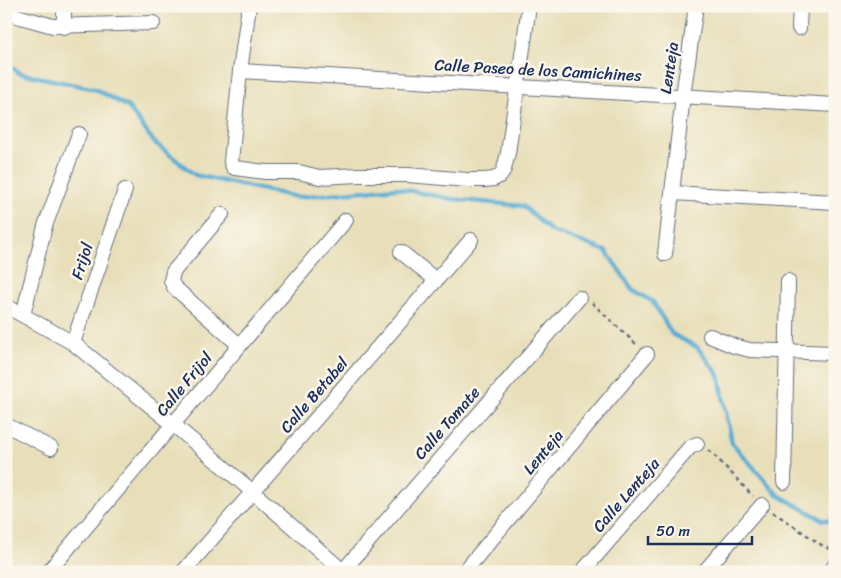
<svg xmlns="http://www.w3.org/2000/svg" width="841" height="578" viewBox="0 0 841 578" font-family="Sriracha,sans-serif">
	<rect width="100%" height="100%" fill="#fbf7ec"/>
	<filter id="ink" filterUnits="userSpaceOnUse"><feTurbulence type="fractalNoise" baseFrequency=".02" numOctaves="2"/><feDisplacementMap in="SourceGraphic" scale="10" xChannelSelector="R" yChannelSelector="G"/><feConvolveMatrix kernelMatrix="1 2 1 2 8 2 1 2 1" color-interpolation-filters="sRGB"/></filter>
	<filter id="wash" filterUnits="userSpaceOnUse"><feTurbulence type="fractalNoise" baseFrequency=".0096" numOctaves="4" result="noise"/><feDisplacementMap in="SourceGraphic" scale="20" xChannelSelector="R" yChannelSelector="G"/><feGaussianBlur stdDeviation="1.12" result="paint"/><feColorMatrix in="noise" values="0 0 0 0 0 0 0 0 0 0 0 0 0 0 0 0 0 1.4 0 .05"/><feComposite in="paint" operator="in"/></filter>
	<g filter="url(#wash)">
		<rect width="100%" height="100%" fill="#e8dfba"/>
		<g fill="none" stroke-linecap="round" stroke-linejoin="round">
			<!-- stream -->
			<path stroke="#57acd3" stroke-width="4.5" d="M6,61L19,73L95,89L128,107L154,142L195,175L297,197L397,188L452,199L523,206L551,231L606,251L632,289L653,302L672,334L697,347L719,375L732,443L778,495L823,520L835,521"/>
		</g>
	</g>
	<g filter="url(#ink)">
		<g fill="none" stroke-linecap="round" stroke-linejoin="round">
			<defs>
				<g id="minor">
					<path d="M249,6L240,71L231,162L233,167L235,168L265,172H299L319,177L359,175H408L467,180H485L494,179L501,175L504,169L508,153L529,6"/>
					<path d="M6,13L53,26L153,23"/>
					<path d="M64,27V6"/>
					<path d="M799,28L800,6"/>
					<path d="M240,71L835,105"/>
					<path d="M672,193L835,202"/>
					<path d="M222,214L173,272L171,281L174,287L239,345"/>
					<path d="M401,252L436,280"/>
					<path d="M665,254L683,96L696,6"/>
					<path d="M6,306L73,343L174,425L253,492L344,572"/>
					<path d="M23,315L45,226L79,134"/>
					<path d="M710,336L734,346L750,350L835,353"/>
					<path d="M73,343L125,190"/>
					<path d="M6,425L51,448"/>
					<path d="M784,482L788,281"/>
					<path d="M48,572L346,220"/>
					<path d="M183,572L471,240"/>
					<path d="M342,572L579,298"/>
					<path d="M464,572L647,354"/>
					<path d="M582,572L690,447L697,444"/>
					<path d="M704,572L762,505"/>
					<path d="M831,572L835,565"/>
				</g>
			</defs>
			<!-- minor casing -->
			<use href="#minor" stroke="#636d7e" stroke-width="16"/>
			<!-- path -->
			<g stroke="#636d7e" stroke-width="2.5" stroke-dasharray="4 4" stroke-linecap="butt">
				<path d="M592,303L637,345"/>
				<path d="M708,450C724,464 738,481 753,496"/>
				<path d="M773,512L823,546L835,551"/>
			</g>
			<!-- minor -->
			<use href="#minor" stroke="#fff" stroke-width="14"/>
		</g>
	</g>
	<g text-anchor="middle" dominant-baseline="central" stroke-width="5" stroke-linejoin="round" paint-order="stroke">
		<!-- street labels -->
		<g font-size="16" fill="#1b2f5e" stroke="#fbf7ec">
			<text transform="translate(669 68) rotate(-82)">Lenteja</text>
			<text transform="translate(538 70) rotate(3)">Calle Paseo de los Camichines</text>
			<text transform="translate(82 261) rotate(-72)">Frijol</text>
			<text transform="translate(184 384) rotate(-50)">Calle Frijol</text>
			<text transform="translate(314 395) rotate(-49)">Calle Betabel</text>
			<text transform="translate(447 423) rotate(-49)">Calle Tomate</text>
			<text transform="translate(543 452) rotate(-50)">Lenteja</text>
			<text transform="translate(626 495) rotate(-49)">Calle Lenteja</text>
		</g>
	</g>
	<!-- margin -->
	<rect width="841" height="578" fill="none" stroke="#fbf7ec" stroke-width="25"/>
	<!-- scale -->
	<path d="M648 536v8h104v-8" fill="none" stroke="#1b2f5e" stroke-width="2.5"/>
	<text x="656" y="536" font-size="15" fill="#1b2f5e" stroke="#fbf7ec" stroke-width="4" paint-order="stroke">50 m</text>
</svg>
